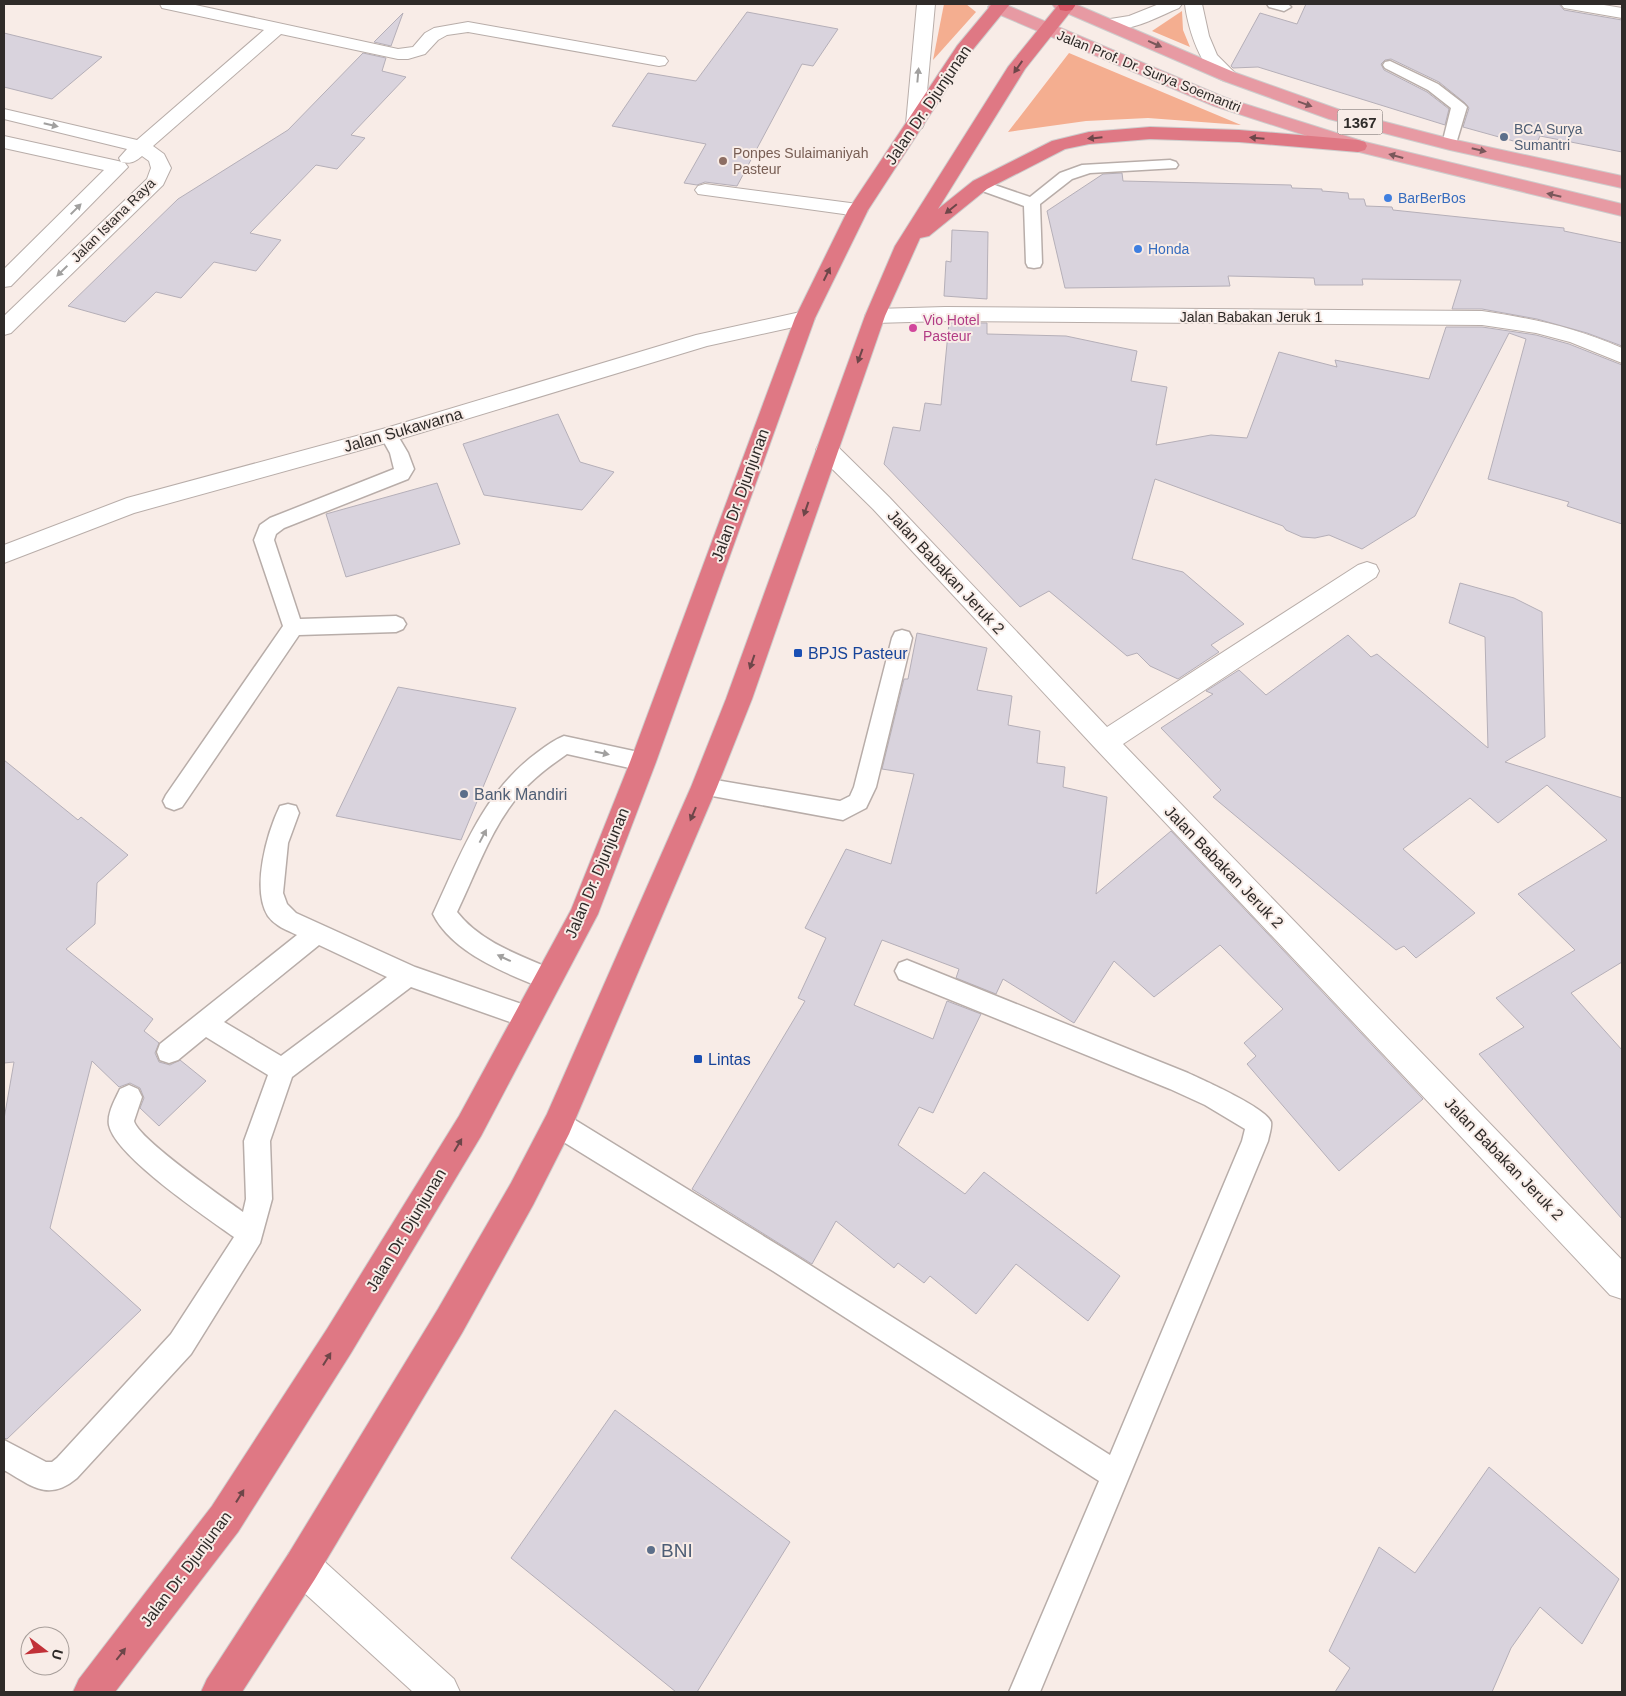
<svg xmlns="http://www.w3.org/2000/svg" width="1626" height="1696" viewBox="0 0 1626 1696" font-family="Helvetica,sans-serif">
	<rect width="100%" height="100%" fill="#f8ece7"/>
	<!-- green -->
	<g fill="#f4ae90">
		<path d="M944,4H966L976,12L933,60Z"/>
		<path d="M1182,11L1183,30L1190,47L1152,31Z"/>
		<path d="M1069,53L1241,125L1148,118L1086,121L1008,132Z"/>
	</g>
	<!-- building -->
	<g fill="#d9d3dd" stroke="#b5afb8">
		<path d="M1306,4H1559L1564,10L1622,20V152L1540,136L1535,147L1463,127L1469,108L1465,103L1439,82L1391,59L1385,60L1381,64L1384,70L1427,92L1449,109L1445,125L1258,67L1233,68L1231,66L1260,13L1297,24Z"/>
		<path d="M747,12L838,29L813,66L802,64L737,186L705,182L697,185L684,183L706,144L612,126L648,73L696,81Z"/>
		<path d="M403,13L391,46L374,42Z"/>
		<path d="M4,33L102,57L52,99L4,87Z"/>
		<path d="M363,53L386,58L382,71L406,77L351,135L365,138L337,169L316,165L250,233L281,240L256,271L214,262L181,298L156,292L125,322L68,306L178,199L288,130Z"/>
		<path d="M1122,173L1123,181L1291,185L1292,188L1322,189V191L1348,193L1349,199H1364L1366,206L1392,207L1393,210L1564,228V231L1622,243V346L1587,333L1537,319L1482,309H1452L1461,280L1362,279L1363,285H1315L1314,278L1228,276L1230,286L1065,288L1047,211L1103,174Z"/>
		<path d="M952,230L988,232L987,299L944,296L946,261L951,262Z"/>
		<path d="M949,323H987V334L1066,336L1137,351L1131,381L1167,387L1156,445L1211,435L1247,438L1279,352L1337,367L1335,360L1429,379L1446,327H1482L1536,335L1569,344L1622,365V524L1567,506L1569,502L1488,479L1526,339L1509,333L1415,516L1362,549L1329,535L1315,538L1302,537L1286,530L1283,526L1155,479L1132,559L1183,572L1244,624L1211,645L1219,652L1178,679L1150,666L1137,653L1127,656L1049,591L1020,607L884,464L893,427L920,431L925,403L941,405Z"/>
		<path d="M558,414L580,462L614,472L582,510L484,495L463,444Z"/>
		<path d="M437,483L460,544L346,577L326,514Z"/>
		<path d="M1460,583L1514,598L1542,612L1545,737L1505,762L1622,798V962L1571,993L1622,1050V1219L1479,1054L1524,1027L1496,998L1575,950L1518,894L1607,840L1547,785L1498,823L1470,798L1403,849L1475,913L1416,958L1404,946L1396,950L1213,797L1221,790L1161,728L1213,694L1206,691L1239,670L1266,695L1348,635L1371,657L1377,654L1488,748L1485,637L1449,623Z"/>
		<path d="M917,633L987,648L977,690L1012,696L1008,725L1040,731L1037,763L1065,767L1063,787L1107,797L1096,894L1171,831L1423,1099L1339,1171L1247,1064L1256,1056L1244,1043L1283,1009L1220,945L1154,997L1114,961L1074,1023L1003,979L996,994L956,978L959,969L882,940L854,1005L933,1039L947,1001L981,1014L933,1113L919,1107L898,1145L965,1194L984,1172L1120,1276L1088,1321L1016,1264L976,1314L930,1276L924,1283L898,1263L894,1268L836,1221L812,1264L692,1189L805,1001L798,998L826,938L805,928L846,849L891,864L914,774L882,769L904,679H908Z"/>
		<path d="M398,687L516,708L461,840L336,816Z"/>
		<path d="M4,760L78,820L81,817L128,855L97,883L95,924L66,949L153,1019L144,1031L159,1043L155,1053L159,1062L170,1065L180,1060L206,1081L159,1126L140,1108L144,1098L140,1088L130,1083L119,1087L92,1061L50,1228L141,1310L7,1439L4,1438V1119L14,1062L4,1063Z"/>
		<path d="M615,1410L790,1542L697,1692H676L511,1558Z"/>
		<path d="M1489,1467L1619,1579L1582,1644L1540,1607L1511,1648L1492,1692H1335L1350,1668L1329,1651L1379,1547L1415,1573Z"/>
	</g>
	<g fill="none" stroke-linecap="round" stroke-linejoin="round">
		<defs>
			<g id="service">
				<path d="M1267,4H1288L1291,7L1284,11L1269,7Z"/>
				<path d="M1390,61L1438,84L1464,104L1467,107L1455,147H1445L1442,144L1451,108L1428,90L1385,68L1383,65L1385,62Z"/>
				<path d="M1170,160L1176,162L1178,165L1176,168L1090,173L1072,179L1040,204L1042,263L1040,267L1034,268L1028,267L1026,263L1024,206L974,188L972,185L974,182L980,180L1030,197L1060,173L1082,165Z"/>
				<path d="M389,429L395,431L408,453L414,469L408,479L284,528L276,534L274,540L300,619L396,616L403,619L406,624L403,629L396,632L299,635L182,807L174,810L166,807L163,801L166,795L283,626L254,540L260,525L270,518L394,469L390,453L380,435L383,431Z"/>
				<path d="M902,630L909,632L912,638L876,787L866,808L843,820L696,793L693,787L696,781L704,778L840,801L850,796L854,787L892,638L895,632Z"/>
				<path d="M564,736L643,753L651,756L654,762L651,768L643,771L567,754C550,766 533,778 520,794C491,827 476,873 457,912C481,943 522,956 556,971L560,979L556,987L548,990C509,975 452,953 433,914C461,854 483,792 538,752C546,746 554,740 564,736Z"/>
				<path d="M288,804L296,806L299,813L288,843L283,893L287,904L296,913L415,967L536,1009L539,1017L536,1025L527,1028L411,987L292,1077L270,1141L272,1199L260,1243L191,1354L77,1478C48,1502 32,1486 4,1470V1440L46,1462H52L57,1458L171,1334L234,1237C206,1217 115,1156 109,1125C107,1113 115,1100 120,1089L129,1085L138,1089L142,1097L134,1121C138,1139 224,1198 243,1212L246,1199L244,1141L268,1075L206,1037L178,1060L169,1063L160,1060L157,1052L160,1044L297,935C287,930 275,926 268,916C251,889 267,833 280,806ZM319,945L387,977L281,1056L224,1022Z"/>
				<path d="M907,960L1188,1073C1203,1080 1267,1108 1271,1122C1272,1128 1269,1135 1268,1141L1040,1692H1009L1099,1481L773,1271L549,1133L545,1124L549,1115L558,1112L567,1115L791,1253L1110,1455L1242,1141L1245,1129L1205,1105L1170,1089L899,979L895,971L899,963Z"/>
			</g>
			<g id="minor">
				<path d="M160,4H191L398,49L413,47L425,33L434,28L468,22L659,56L665,57L668,61L665,65L659,66L468,32L447,35L438,40L425,54L408,59H398L281,34L153,146L164,154L171,168L163,185L11,333L4,335V316L147,179L151,168L149,161L142,156C135,162 131,164 121,162L119,158L127,149L4,119V109L137,140L264,30L162,8Z"/>
				<path d="M1561,4H1598L1622,8V18L1570,9L1564,8Z"/>
				<path d="M4,136L118,161L125,163L128,167L11,286L4,287V269L104,170L4,148Z"/>
				<path d="M705,184L858,204L865,206L868,210L865,214L858,216L698,194L695,190L698,186Z"/>
				<path d="M945,307L1482,311C1535,319 1573,327 1622,348V363L1570,342L1536,333L1482,325L945,321L875,323L868,321L865,316L868,311L875,309Z"/>
				<path d="M827,442L835,444L889,497L1107,727L1358,565L1367,562L1376,565L1379,571L1376,577L1123,744L1622,1260V1299L1610,1295L1096,749L873,509L819,456L816,450L819,444Z"/>
				<path d="M302,1548L315,1553L454,1679L460,1692H413L289,1579L284,1566L289,1553Z"/>
			</g>
			<path id="tertiary" d="M805,311L812,313L815,318L812,323L707,346L397,440L134,513L4,563V545L127,498L386,428L696,335Z"/>
			<g id="secondary">
				<path d="M917,4H935L924,124L922,128L915,130L908,128L906,124Z"/>
				<path d="M1159,4H1182L1179,8C1157,17 1129,34 1104,28L1101,24L1104,20L1129,16Z"/>
				<path d="M1185,4H1202L1209,36L1217,55L1239,77L1236,81C1205,89 1187,26 1185,4Z"/>
			</g>
			<g id="primary">
				<path d="M991,4H1004L1226,98L1365,142L1622,204V216L1351,150L1214,106L991,11L988,7Z"/>
				<path d="M1052,4H1075L1236,73L1343,111L1451,139L1622,176V188L1450,150L1329,119L1224,81L1055,8Z"/>
			</g>
			<g id="trunk">
				<path d="M992,4H1010L970,53L868,210L815,318L656,762L598,914L481,1136L351,1353L238,1532L115,1692H73L79,1679L212,1506L327,1329L459,1116L571,910L630,762L795,318L848,210L957,46Z"/>
				<path d="M1059,4H1073L1075,6L1025,69L938,209L973,181L1052,141L1089,132L1150,127L1239,130L1358,140L1365,142L1367,146L1365,150L1358,152L1239,142L1150,139L1089,144L1065,149L987,189L929,236L920,238L885,316L752,699L717,787L569,1134L533,1205L462,1333L315,1579L242,1692H201L207,1679L289,1553L438,1309L511,1183L547,1114L691,787L726,699L865,316L895,246L1008,67Z"/>
			</g>
			<path id="motorway" d="M1058,4H1076L1072,10L1066,11L1060,10Z"/>
		</defs>
		<!-- service casing -->
		<use href="#service" stroke="#b8ada9" stroke-width="3"/>
		<!-- minor casing -->
		<use href="#minor" stroke="#b8ada9" stroke-width="2"/>
		<!-- tertiary casing -->
		<use href="#tertiary" stroke="#b8ada9" stroke-width="2"/>
		<!-- secondary casing -->
		<use href="#secondary" stroke="#b8ada9" stroke-width="2"/>
		<!-- primary casing -->
		<use href="#primary" stroke="#cdcccc" stroke-width="2"/>
		<!-- trunk casing -->
		<use href="#trunk" stroke="#cdcccc" stroke-width="2"/>
		<!-- motorway casing -->
		<use href="#motorway" stroke="#cdcccc" stroke-width="2"/>
		<!-- service -->
		<use href="#service" fill="#fff" fill-rule="evenodd"/>
		<!-- minor -->
		<use href="#minor" fill="#fff" fill-rule="evenodd"/>
		<!-- tertiary -->
		<use href="#tertiary" fill="#fff" fill-rule="evenodd"/>
		<!-- secondary -->
		<use href="#secondary" fill="#fff" fill-rule="evenodd"/>
		<!-- primary -->
		<use href="#primary" fill="#e79aa3" fill-rule="evenodd"/>
		<!-- trunk -->
		<use href="#trunk" fill="#df7884" fill-rule="evenodd"/>
		<!-- motorway -->
		<use href="#motorway" fill="#d75666" fill-rule="evenodd"/>
	</g>
	<!-- one-way arrows -->
	<defs><path id="oneway-solid" d="M-6-.8H1V-3.2L6.5 0L1 3.2V.8H-6Z" transform="scale(1.25)"/></defs>
	<g fill="#79575a">
		<use href="#oneway-solid" transform="translate(1155 44) rotate(24)"/>
		<use href="#oneway-solid" transform="translate(1305 104) rotate(20)"/>
		<use href="#oneway-solid" transform="translate(1479 150) rotate(13)"/>
		<use href="#oneway-solid" transform="translate(1396 156) rotate(-165)"/>
		<use href="#oneway-solid" transform="translate(1554 195) rotate(-167)"/>
	</g>
	<g fill="#6d4649">
		<use href="#oneway-solid" transform="translate(1018 67) rotate(125)"/>
		<use href="#oneway-solid" transform="translate(1095 138) rotate(174)"/>
		<use href="#oneway-solid" transform="translate(1257 138) rotate(-175)"/>
		<use href="#oneway-solid" transform="translate(951 209) rotate(141)"/>
		<use href="#oneway-solid" transform="translate(827 274) rotate(-64)"/>
		<use href="#oneway-solid" transform="translate(860 356) rotate(110)"/>
		<use href="#oneway-solid" transform="translate(806 509) rotate(109)"/>
		<use href="#oneway-solid" transform="translate(752 662) rotate(109)"/>
		<use href="#oneway-solid" transform="translate(693 814) rotate(113)"/>
		<use href="#oneway-solid" transform="translate(458 1145) rotate(-59)"/>
		<use href="#oneway-solid" transform="translate(327 1359) rotate(-58)"/>
		<use href="#oneway-solid" transform="translate(240 1496) rotate(-58)"/>
		<use href="#oneway-solid" transform="translate(121 1654) rotate(-52)"/>
	</g>
	<g fill="#a1a09f">
		<use href="#oneway-solid" transform="translate(918 75) rotate(-85)"/>
		<use href="#oneway-solid" transform="translate(51 125) rotate(13)"/>
		<use href="#oneway-solid" transform="translate(76 209) rotate(-45)"/>
		<use href="#oneway-solid" transform="translate(62 271) rotate(136)"/>
		<use href="#oneway-solid" transform="translate(602 753) rotate(12)"/>
		<use href="#oneway-solid" transform="translate(483 836) rotate(-62)"/>
		<use href="#oneway-solid" transform="translate(504 958) rotate(-155)"/>
	</g>
	<!-- markers -->
	<g fill="#5c6f8a" stroke="#f8ece7" stroke-width="2">
		<circle cx="1504" cy="137" r="5"/>
		<circle cx="464" cy="794" r="5"/>
		<circle cx="651" cy="1550" r="5"/>
	</g>
	<circle fill="#8d6e63" stroke="#f8ece7" stroke-width="2" cx="723" cy="161" r="5"/>
	<g fill="#3f7fe0" stroke="#f8ece7" stroke-width="2">
		<circle cx="1388" cy="198" r="5"/>
		<circle cx="1138" cy="249" r="5"/>
	</g>
	<circle fill="#d1479c" stroke="#f8ece7" stroke-width="2" cx="913" cy="328" r="5"/>
	<g fill="#1a4fb4" stroke="#f8ece7" stroke-width="2">
		<rect x="793" y="648" width="10" height="10" rx="2.5"/>
		<rect x="693" y="1054" width="10" height="10" rx="2.5"/>
	</g>
	<g text-anchor="middle" dominant-baseline="central" stroke-width="4" stroke-linejoin="round" paint-order="stroke">
		<!-- far-street labels -->
		<g font-size="14" fill="#2f2b29" stroke="#f8ece7">
			<text transform="translate(1149 71) rotate(22)">Jalan Prof. Dr. Surya Soemantri</text>
			<text transform="translate(113 220) rotate(-45)">Jalan Istana Raya</text>
			<text x="1251" y="317">Jalan Babakan Jeruk 1</text>
		</g>
		<!-- far-service labels -->
		<g font-size="14" fill="#4e5e75" stroke="#f8ece7" text-anchor="start">
			<text x="1514" y="129">BCA Surya<tspan x="1514" dy="16">Sumantri</tspan></text>
		</g>
		<!-- far-education labels -->
		<g font-size="14" fill="#785e54" stroke="#f8ece7" text-anchor="start">
			<text x="733" y="153">Ponpes Sulaimaniyah<tspan x="733" dy="16">Pasteur</tspan></text>
		</g>
		<!-- far-shop labels -->
		<g font-size="14" fill="#366cbe" stroke="#f8ece7" text-anchor="start">
			<text x="1398" y="198">BarBerBos</text>
			<text x="1148" y="249">Honda</text>
		</g>
		<!-- far-hotel labels -->
		<g font-size="14" fill="#b23c85" stroke="#f8ece7" text-anchor="start">
			<text x="923" y="320">Vio Hotel<tspan x="923" dy="16">Pasteur</tspan></text>
		</g>
		<!-- shield labels -->
		<rect fill="#f8ece7" stroke="#6b6562" stroke-width="1" x="1337.5" y="109.5" width="45" height="25" rx="4"/>
		<g font-size="15" font-weight="bold" fill="#2f2b29">
			<text x="1360" y="122">1367</text>
		</g>
		<!-- street labels -->
		<g font-size="16" fill="#2f2b29" stroke="#f8ece7">
			<text transform="translate(928 105) rotate(-56)">Jalan Dr. Djunjunan</text>
			<text transform="translate(403 430) rotate(-16)">Jalan Sukawarna</text>
			<text transform="translate(740 495) rotate(-70)">Jalan Dr. Djunjunan</text>
			<text transform="translate(946 572) rotate(47)">Jalan Babakan Jeruk 2</text>
			<text transform="translate(1224 867) rotate(46)">Jalan Babakan Jeruk 2</text>
			<text transform="translate(597 873) rotate(-67)">Jalan Dr. Djunjunan</text>
			<text transform="translate(1504 1159) rotate(46)">Jalan Babakan Jeruk 2</text>
			<text transform="translate(406 1230) rotate(-59)">Jalan Dr. Djunjunan</text>
			<text transform="translate(186 1569) rotate(-53)">Jalan Dr. Djunjunan</text>
		</g>
		<!-- transit labels -->
		<g font-size="16" fill="#164399" stroke="#f8ece7" text-anchor="start">
			<text x="808" y="653">BPJS Pasteur</text>
			<text x="708" y="1059">Lintas</text>
		</g>
		<!-- service labels -->
		<g font-size="16" fill="#4e5e75" stroke="#f8ece7" text-anchor="start">
			<text x="474" y="794">Bank Mandiri</text>
		</g>
		<!-- near-service labels -->
		<g font-size="19" fill="#4e5e75" stroke="#f8ece7" text-anchor="start">
			<text x="661" y="1550">BNI</text>
		</g>
	</g>
	<!-- border -->
	<rect width="1626" height="1696" fill="none" stroke="#2f2b29" stroke-width="10"/>
	<!-- north arrow -->
	<g transform="translate(45 1651) rotate(106)"><circle r="24" fill="#f8ece7" stroke="#a89f9b"/>
	<path d="M0-4L9 19L0 12L-9 19Z" fill="#c13138"/>
	<text y="-8" font-size="14" font-weight="bold" text-anchor="middle" fill="#2f2b29">U</text>
	</g>
</svg>
